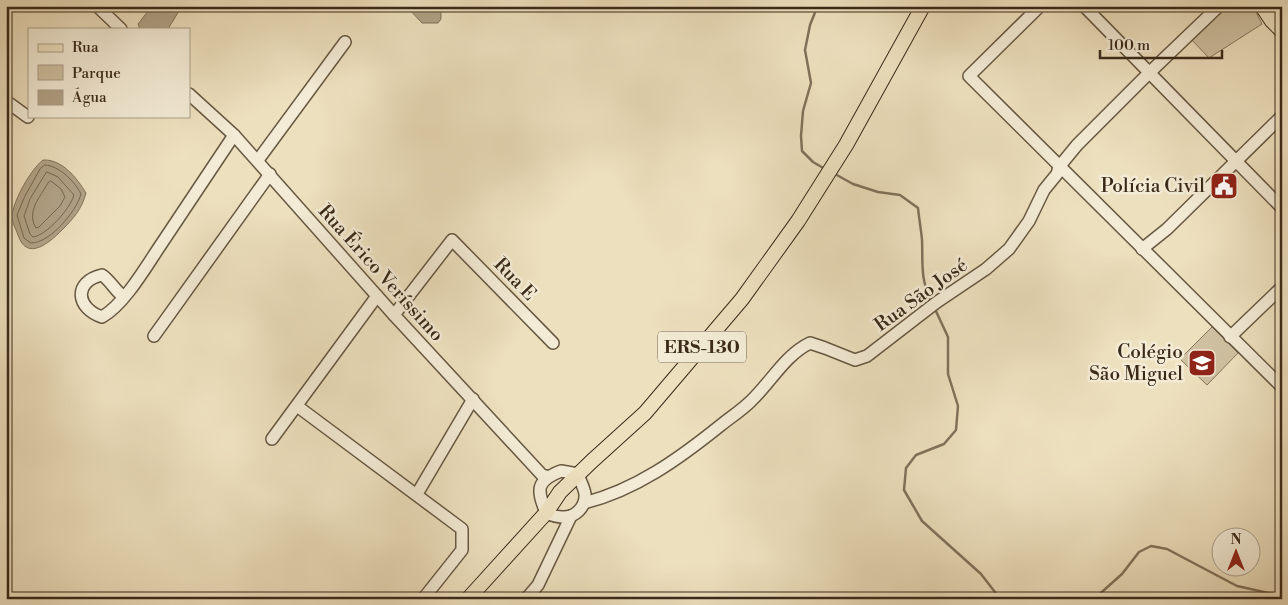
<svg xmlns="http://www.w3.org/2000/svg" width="1288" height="605" viewBox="0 0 1288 605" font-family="'Libre Bodoni',serif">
	<rect width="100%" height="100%" fill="#ede0be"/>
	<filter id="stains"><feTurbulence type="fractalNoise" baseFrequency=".004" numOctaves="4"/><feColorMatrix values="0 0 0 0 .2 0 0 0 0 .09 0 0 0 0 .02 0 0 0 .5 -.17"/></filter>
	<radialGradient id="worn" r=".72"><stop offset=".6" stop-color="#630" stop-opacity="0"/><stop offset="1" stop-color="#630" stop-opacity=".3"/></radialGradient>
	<!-- green -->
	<g fill="#cfc1a2" stroke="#84765e">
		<path d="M1225,6H1253L1262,24L1209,58L1190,38Z"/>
		<path d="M1212,327L1238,353L1207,385L1180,359Z"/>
	</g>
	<!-- water -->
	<g fill="#b0a286" stroke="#81725a">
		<path d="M152,6H182L168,29H140L138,24Z"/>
		<path d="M406,6H435L441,12V19L438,23H422Z"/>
		<path d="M43,160C62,159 77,178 86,193C82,209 73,219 62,230C49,243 27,262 18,235C16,229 12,223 12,216C13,201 31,169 43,160Z"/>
	</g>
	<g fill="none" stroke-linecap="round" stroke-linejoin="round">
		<!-- shore -->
		<g stroke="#756650" stroke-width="1">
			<path d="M45,165C60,166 75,182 81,194C76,212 50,243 31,243L24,238L17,215L25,196L40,169Z"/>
			<path d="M47,172L58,177L74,195C70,209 47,235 33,237L30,234L24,216L30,199Z"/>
			<path d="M51,181L61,189L65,197L60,206L39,227L36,228C26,212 40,197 48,183Z"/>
		</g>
		<!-- stream -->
		<g stroke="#81725a" stroke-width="2.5">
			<path d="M816,6V10L810,25L805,50L811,83L803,111L801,136L802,151L813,162L825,169"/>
			<path d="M835,174L853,184L878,192L900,195L918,208C919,218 921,229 922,240C923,263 920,278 931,301"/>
			<path d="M935,309L948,337V374L958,406L956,430L944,444L916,455L906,468L904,490L922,521L981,574L998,596L1002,599"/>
			<path d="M1094,599L1122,574L1139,552L1151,546L1167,549L1237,586L1282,596"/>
		</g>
		<defs>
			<g id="minor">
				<path d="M97,6L121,29"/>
				<path d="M1040,6L969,76L1282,387"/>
				<path d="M1084,6L1282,208"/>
				<path d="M189,94L234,135L394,315L542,475L546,476"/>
				<path d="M6,101L28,117"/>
				<path d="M258,160L345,42"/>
				<path d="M1142,249L1167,229L1282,116"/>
				<path d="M124,297C115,291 111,281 102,275C72,282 77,309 102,317C125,304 147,265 162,243C186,207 210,171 234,135"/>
				<path d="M394,315L452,240L553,343"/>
				<path d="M154,336L270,174"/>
				<path d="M1230,337L1282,287"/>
				<path d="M297,406L462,529V550L423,599"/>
				<path d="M272,439L377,296"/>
				<path d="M561,471L578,474C580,481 584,487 585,494C586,507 575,518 562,517C557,517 551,515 546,513C537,490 535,481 561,471Z"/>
				<path d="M417,494L473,399"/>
				<path d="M584,503C636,490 680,458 721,425C731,417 742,410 751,401C771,382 785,355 810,343L825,348L855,360L867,356L937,302L986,269L1009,249L1029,221L1044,190L1057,174L1059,167L1077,145L1149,73L1219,6"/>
				<path d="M526,599L538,585L571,516"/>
			</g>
			<g id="major">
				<path d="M1262,6L1272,21L1282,31"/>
				<path d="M468,599L546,513L560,492L592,461L645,413L742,299L798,221L846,145L923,6"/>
			</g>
		</defs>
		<!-- minor casing -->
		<use href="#minor" stroke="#675842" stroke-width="14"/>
		<!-- major casing -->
		<use href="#major" stroke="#3a2a19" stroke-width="16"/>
		<!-- minor -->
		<use href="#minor" stroke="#f3ebd5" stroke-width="11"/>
		<!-- major -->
		<use href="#major" stroke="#ede0be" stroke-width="14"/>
	</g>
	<!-- icons -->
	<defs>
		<symbol id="civic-square" viewBox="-11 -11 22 22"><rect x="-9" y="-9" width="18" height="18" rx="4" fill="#8f2418" stroke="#f3ebd5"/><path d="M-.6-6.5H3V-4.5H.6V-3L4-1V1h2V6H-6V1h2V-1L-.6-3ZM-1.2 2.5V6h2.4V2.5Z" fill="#fff"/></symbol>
		<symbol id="school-square" viewBox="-11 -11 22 22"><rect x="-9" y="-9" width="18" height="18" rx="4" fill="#8f2418" stroke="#f3ebd5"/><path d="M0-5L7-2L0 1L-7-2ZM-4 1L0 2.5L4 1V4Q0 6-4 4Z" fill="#fff"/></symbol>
	</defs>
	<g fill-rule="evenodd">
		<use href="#civic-square" x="1208" y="170" width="32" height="32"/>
		<use href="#school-square" x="1186" y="347" width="32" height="32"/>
	</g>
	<g text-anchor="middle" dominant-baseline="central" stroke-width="5" stroke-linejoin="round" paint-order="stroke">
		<!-- shield labels -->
		<rect fill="#f3ebd5" stroke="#726451" stroke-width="1" x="658" y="331.5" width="88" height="31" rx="4"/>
		<g font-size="18" font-weight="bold" fill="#3a2a19">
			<text x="702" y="347">ERS-130</text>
		</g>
		<!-- poi labels -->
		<g font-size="19" fill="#3a2a19" stroke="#f3ebd5" text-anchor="end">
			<text x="1205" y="186">Polícia Civil</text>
			<text x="1183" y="352">Colégio<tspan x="1183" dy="22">São Miguel</tspan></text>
		</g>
		<!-- street labels -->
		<g font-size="19" fill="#3a2a19" stroke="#f3ebd5">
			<text transform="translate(381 273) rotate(48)">Rua Érico Veríssimo</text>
			<text transform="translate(515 279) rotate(46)">Rua E</text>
			<text transform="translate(921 295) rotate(-36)">Rua São José</text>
		</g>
	</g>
	<!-- margin -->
	<rect width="1288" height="605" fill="none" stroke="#ede0be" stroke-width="25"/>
	<rect x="8" y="8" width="1273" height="590" fill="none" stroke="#3a2a19" stroke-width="2.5"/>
	<rect x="12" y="12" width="1263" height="580" fill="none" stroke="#3a2a19"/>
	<!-- legend -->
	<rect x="28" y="28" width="162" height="90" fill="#f3ebd5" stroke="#a99e8a"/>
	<rect x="38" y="44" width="25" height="8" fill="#ede0be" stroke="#a99e8a"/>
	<text x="72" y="52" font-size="15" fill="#3a2a19">Rua</text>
	<rect x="38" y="65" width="25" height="15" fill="#cfc1a2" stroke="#a99e8a"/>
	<text x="72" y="78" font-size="15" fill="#3a2a19">Parque</text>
	<rect x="38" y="90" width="25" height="15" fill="#b0a286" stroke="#a99e8a"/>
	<text x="72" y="102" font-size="15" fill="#3a2a19">Água</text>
	<!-- north arrow -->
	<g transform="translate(1236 552)"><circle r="24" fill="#f3ebd5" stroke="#a99e8a"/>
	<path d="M0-4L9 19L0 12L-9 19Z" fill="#8f2418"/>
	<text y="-8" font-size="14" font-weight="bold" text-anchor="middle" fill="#3a2a19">N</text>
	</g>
	<!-- scale -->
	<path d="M1100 50v8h122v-8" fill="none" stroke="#3a2a19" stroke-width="2.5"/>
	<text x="1108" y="50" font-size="15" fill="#3a2a19" stroke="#f3ebd5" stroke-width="4" paint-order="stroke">100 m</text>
	<rect width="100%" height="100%" filter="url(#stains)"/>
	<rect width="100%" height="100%" fill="url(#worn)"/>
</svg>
